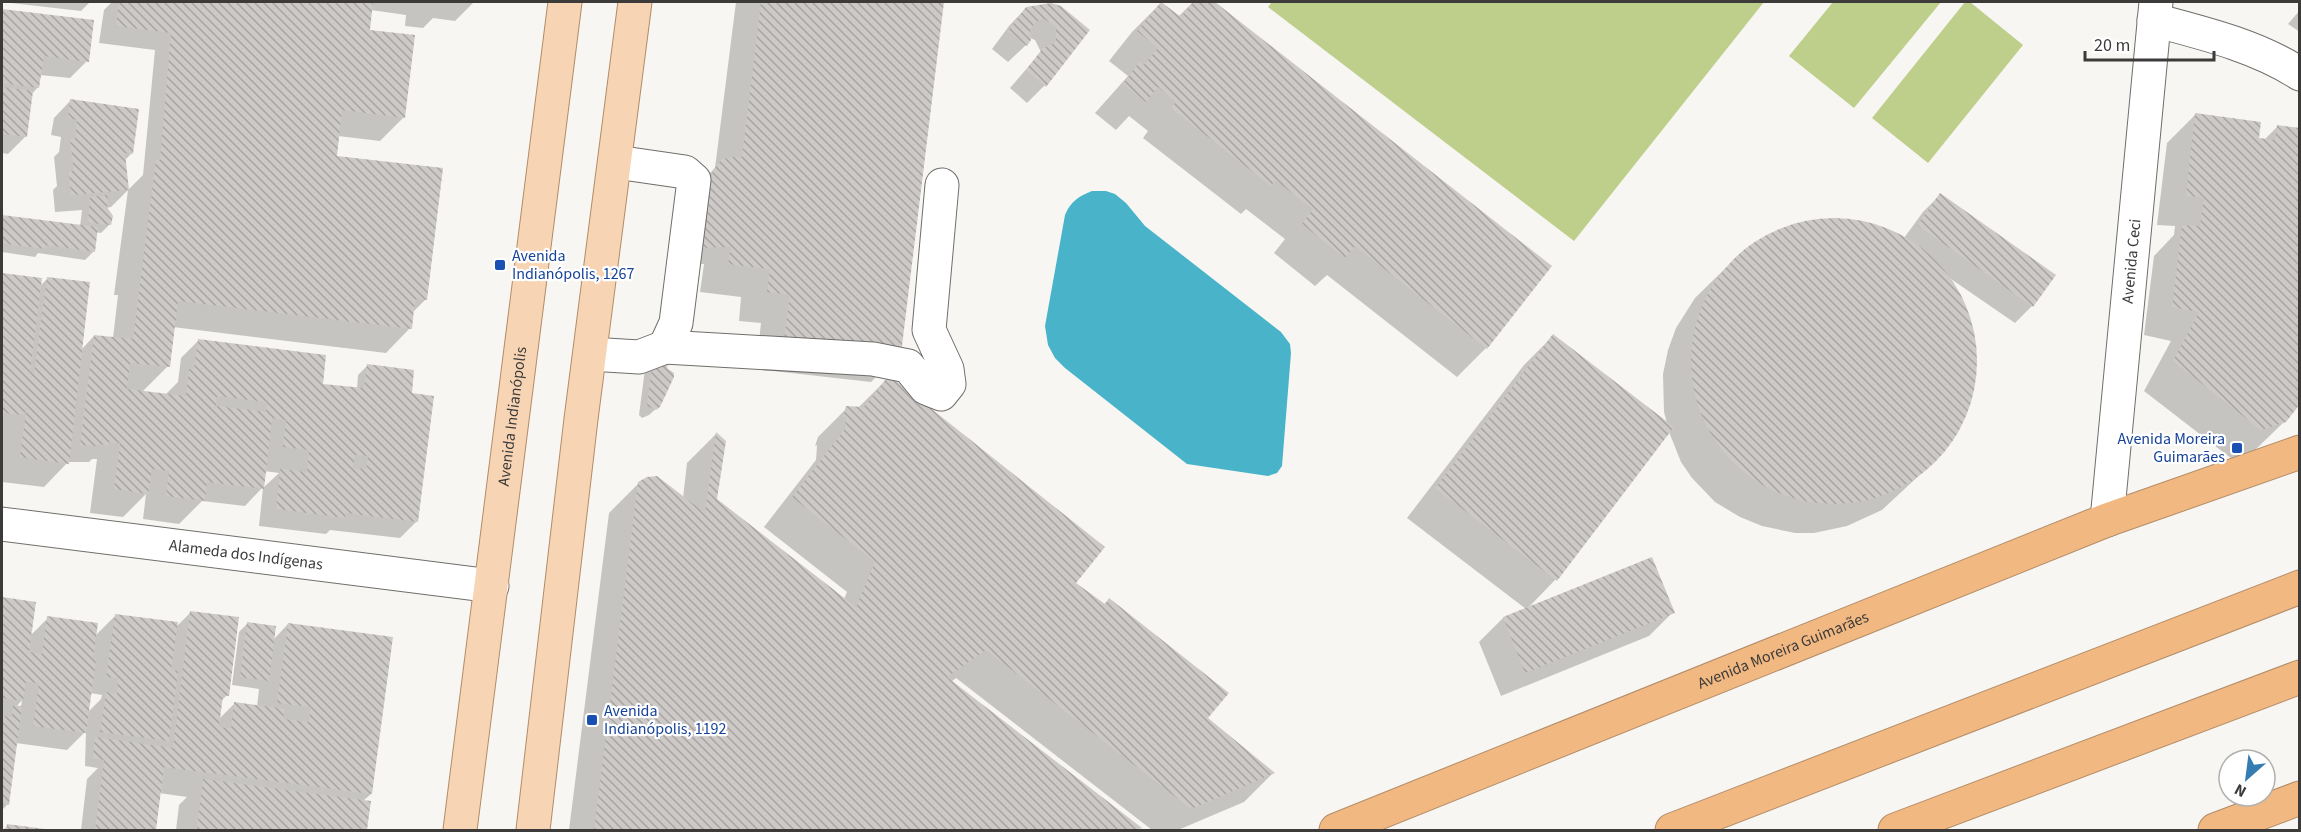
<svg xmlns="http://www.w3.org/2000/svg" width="2301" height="832" viewBox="0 0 2301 832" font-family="'Source Sans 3',sans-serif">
	<defs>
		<pattern id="building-back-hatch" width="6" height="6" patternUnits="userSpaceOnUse" patternTransform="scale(1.5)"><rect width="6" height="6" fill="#cdc9c7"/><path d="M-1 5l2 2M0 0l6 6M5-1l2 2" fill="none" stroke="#a8a4a3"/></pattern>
	</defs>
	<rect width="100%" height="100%" fill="#f8f6f2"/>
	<!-- pitch -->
	<g fill="#bdcf8b">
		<path d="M1272,2H1764L1574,241L1268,7Z"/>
		<path d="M1833,2H1941L1854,108L1789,56Z"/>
		<path d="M1965,2H1970L2023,45L1928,163L1872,118Z"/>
	</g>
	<!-- water -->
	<path fill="#49b4c9" d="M1092,191H1106L1115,194L1126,203L1145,226L1281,332L1290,344L1291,353L1282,466L1277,473L1268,476L1187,464L1065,368L1055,358L1048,345L1045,326L1065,215C1070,202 1079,196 1092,191Z"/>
	<!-- shadow -->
	<g fill="#0003" fill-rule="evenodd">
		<path d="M2,2H90L81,11Z"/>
		<path d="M112,2H474L455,21L433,18L423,28L405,26L406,15L371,10L369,31L404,117L380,141L338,136L336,157L426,299L412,313L410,328L386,353L173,327L168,366L142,392L165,395L178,382L181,358L198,341L321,385L357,389L358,375L367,366L410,393L417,521L400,538L330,530L326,534L259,526L263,488L279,473L264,471L262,488L245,506L202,501L179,524L143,519L146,494L123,517L90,513L97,459H92L89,462H68L44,487L2,482V274L40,279L39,287L47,279L81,350L94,336L113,338L118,295H114L128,190L111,207L106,208L110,224L101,233L96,232L94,251L85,260L38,253L35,257L2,252V216L80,227L82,210L55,212L53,190L57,186L54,157L59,152L61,137L51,135L54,118L71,100L132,153L125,160L128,190L143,175L155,50L99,43L104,10Z"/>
		<path d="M736,2H943L900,353L871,382L756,369L761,323L739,321L741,297L700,292L704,264L679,265L704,179L715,168Z"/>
		<path d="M1193,2H1213L1550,266L1486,348L1457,377L1327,275L1315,286L1274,253L1285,239L1246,209L1241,214L1143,138L1148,131L1129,116L1116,130L1095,113L1128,76L1109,61L1132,32L1161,3L1179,16Z"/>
		<path d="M1026,8L1088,30L1044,86L1027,103L1010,88L1041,52L1035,40L1028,37L1026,45L1008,62L992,49L1009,26Z"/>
		<path d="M2,10L92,21L87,61L70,78L40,75L38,87L31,95L25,137L8,154L2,153Z"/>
		<path d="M2300,10V32L2288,24Z"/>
		<path d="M2196,114L2258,139L2264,140L2278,126L2285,421L2255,450L2232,459L2144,391L2171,341L2144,335L2154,256L2174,235L2175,226L2157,225L2167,143Z"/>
		<path d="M1940,195L2054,275L2032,306L2015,323L1948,277L1968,314L1975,347L1974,385L1970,404L1957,434L1941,455L1882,510L1847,526L1814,533H1795L1762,526L1740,517L1715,502L1692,478L1681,462L1669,432L1555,580L1527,609L1673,612L1649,636L1501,696L1479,642L1503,618L1526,609L1407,518L1524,365L1553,336L1667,423L1664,412L1663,374L1668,350L1676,328L1695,298L1742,252L1767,236L1793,225L1821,219L1850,220L1878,226L1904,238L1923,212Z"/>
		<path d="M666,368L659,406L649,415L642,418L639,415L645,369Z"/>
		<path d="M889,377L1074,584L1103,605L1109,600L1206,718L1273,773L1244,802L1178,830H1152L956,678L951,682L1139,829L1138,830H569L609,513L638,484L683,498L687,463L716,434V499L844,599L847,592L764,527L816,460L817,445L815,446L818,437L847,408H858Z"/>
		<path d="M2,599L34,603L30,636L48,618L95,636L116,615L176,627L191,612L227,695L220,702L218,720L234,704L257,707L259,689L232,685L239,632L248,623L273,640L288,624L371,794L363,801L369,802L366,830H176L179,805L187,797L159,793L154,830H81L87,779L98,768L85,766L86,731L67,750L16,743L8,804L2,810ZM90,693L102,695L101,699L87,713ZM22,700L21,707H16Z"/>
		<path d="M8,826L45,830H3Z"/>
	</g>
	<!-- building -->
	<g fill="url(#building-back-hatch)" fill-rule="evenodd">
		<path d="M119,2H373L370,30L415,35L405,118L342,110L337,156L443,168L427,300L415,299L412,329L178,301L170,367L130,363L127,389L186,396L189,369H194L198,339L326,355L323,384L364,388L367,364L414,370L412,393L434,396L418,522L346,513L345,518L276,509L280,469L307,472L309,450L283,447L286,420L272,418L264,489L207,482L205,501L166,496L169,471L152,469L148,494L114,489L120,443L108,442V445L97,444L96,446L80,445L94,335L133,339L156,160H160L171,33L116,26ZM217,396L267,402L266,412L216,406ZM355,455L368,456L366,469L353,468Z"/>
		<path d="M761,2H944L901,354L784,340L790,295L767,292L770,269L728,264L731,247L697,248L713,170L721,160L730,157H742Z"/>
		<path d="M1161,2L1181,17L1193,2H1215L1552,266L1487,349L1355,246L1345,258L1302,224L1313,209L1275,180L1271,186L1171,108L1176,102L1158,87L1146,102L1123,84L1140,61L1144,65L1158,48L1137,31Z"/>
		<path d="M1051,3L1061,6L1090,30L1046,87L1026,70L1043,48L1053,44L1056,40V26L1044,19L1035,22L1030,30L1031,40L1027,46L1008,31L1026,7Z"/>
		<path d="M2,9L94,20L89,62L44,56L39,88L2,83Z"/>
		<path d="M2,87L33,91L27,137L2,134Z"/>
		<path d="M70,99L139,109L133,154L125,153L129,190L71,195L69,171H74L70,139H75L77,120L68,118Z"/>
		<path d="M2195,113L2261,122L2259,138L2275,140L2277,125L2300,128V404L2286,422L2261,430L2173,361L2199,312L2172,307L2182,225L2200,226L2204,197L2186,196Z"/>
		<path d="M1940,193L2056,275L2033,307L1917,225Z"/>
		<path d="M108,195L107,207L113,216L111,225L88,223L90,197Z"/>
		<path d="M2,215L98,227L95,252L46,245L45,249L2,243Z"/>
		<circle cx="1834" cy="361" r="143"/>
		<path d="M2,273L42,278L30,372L34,373L47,277L90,282L69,464L20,457L27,404L24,415L4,413L2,420Z"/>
		<path d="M1553,334L1674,427L1557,581L1435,488Z"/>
		<path d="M653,359L669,360L667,368L674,373V377L660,407L656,410L647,406Z"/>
		<path d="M889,375L1105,547L1076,583L1105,604L1109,598L1229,693L1208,718L1275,773L1191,809L986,650L947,677L1142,828L1136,830H594L638,482L647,477L657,476L705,513L716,432L726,441L717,499L856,607L875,562L792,497L845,429L846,417H843L846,406L864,407Z"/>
		<path d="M1652,557L1675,613L1525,673L1503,617Z"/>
		<path d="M2,597L36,602L29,652L42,654L47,616L98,623L93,659L96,660L86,733L33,726L39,683L26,682L23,701L2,698Z"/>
		<path d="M190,611L239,617L229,696L223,695L219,727L231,729L234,702L285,709L283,719L309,722L311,707L277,703L288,623L393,637L372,794L164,767L156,830H95L104,760L93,758L95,737L173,748Z"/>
		<path d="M115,614L178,622L171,670L178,671L169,741L100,732L106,692L117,694L118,678L106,677Z"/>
		<path d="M247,622L276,626L269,681L240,677Z"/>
		<path d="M13,705L22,706L9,805L2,804V716L12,717Z"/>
		<path d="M203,779L371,801L367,830H197Z"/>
		<path d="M7,824L45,829V830H6Z"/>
	</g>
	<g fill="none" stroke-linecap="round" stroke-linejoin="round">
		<defs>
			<g id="minor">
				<path d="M2154,20C2203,33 2257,46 2300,74"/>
				<path d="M665,347L873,359L908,366L926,388L941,394L949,384L947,369L929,330L942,185"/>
				<path d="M590,354L639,357L665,347L676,323L694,180L685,172L616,162"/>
				<path id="s1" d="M2107,520L2156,2"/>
				<path id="s2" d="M2,524L492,586"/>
			</g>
			<g id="major">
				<path id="s3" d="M460,830L565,2"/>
				<path d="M533,830L581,419L635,2"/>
			</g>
			<g id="highway">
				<path id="s4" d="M1336,830L2107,520L2300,452"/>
				<path d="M1672,830L2300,587"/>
				<path d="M1895,830L2300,677"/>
				<path d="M2215,830L2300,798"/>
			</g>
		</defs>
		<!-- minor casing -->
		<use href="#minor" stroke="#706e6b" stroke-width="35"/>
		<!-- major casing -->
		<use href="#major" stroke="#b28c68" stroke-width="35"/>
		<!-- highway casing -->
		<use href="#highway" stroke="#b28c68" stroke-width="35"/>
		<!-- minor -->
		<use href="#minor" stroke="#fff" stroke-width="33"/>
		<!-- major -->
		<use href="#major" stroke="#f7d4b3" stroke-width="33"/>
		<!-- highway -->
		<use href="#highway" stroke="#f2b881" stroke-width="33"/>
	</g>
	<!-- markers -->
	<g fill="#1a4fb4" stroke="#fff" stroke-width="2">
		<rect x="494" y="259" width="12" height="12" rx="3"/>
		<rect x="2231" y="442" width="12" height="12" rx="3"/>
		<rect x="586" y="714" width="12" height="12" rx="3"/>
	</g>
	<g text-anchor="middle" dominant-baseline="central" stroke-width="4.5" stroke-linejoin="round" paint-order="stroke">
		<!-- transit labels -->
		<g font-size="16" fill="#164399" stroke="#fff" text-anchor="start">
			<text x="512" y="256">Avenida<tspan x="512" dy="18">Indianópolis, 1267</tspan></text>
			<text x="2225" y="439" text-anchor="end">Avenida Moreira<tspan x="2225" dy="18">Guimarães</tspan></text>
			<text x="604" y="711">Avenida<tspan x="604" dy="18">Indianópolis, 1192</tspan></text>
		</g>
		<!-- street labels -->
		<g font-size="16" fill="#3c3b3a" stroke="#fff">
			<text stroke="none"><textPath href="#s1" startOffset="260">Avenida Ceci</textPath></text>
			<text stroke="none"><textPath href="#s3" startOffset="417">Avenida Indianópolis</textPath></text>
			<text stroke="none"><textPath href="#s2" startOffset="246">Alameda dos Indígenas</textPath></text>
			<text stroke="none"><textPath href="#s4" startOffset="482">Avenida Moreira Guimarães</textPath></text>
		</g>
	</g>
	<!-- border -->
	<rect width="2301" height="832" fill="none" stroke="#3c3b3a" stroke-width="6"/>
	<!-- north arrow -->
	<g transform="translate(2247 778) rotate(208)"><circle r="28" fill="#ffffff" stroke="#b1b1b0" stroke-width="1.5"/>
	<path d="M0-4.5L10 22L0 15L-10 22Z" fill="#357db1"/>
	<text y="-9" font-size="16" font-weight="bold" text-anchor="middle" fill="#3c3b3a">N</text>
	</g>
	<!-- scale -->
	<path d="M2085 51v9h129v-9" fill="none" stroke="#3c3b3a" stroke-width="3"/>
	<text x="2094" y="51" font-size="18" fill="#3c3b3a" stroke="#ffffff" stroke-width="4.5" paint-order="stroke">20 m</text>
</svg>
